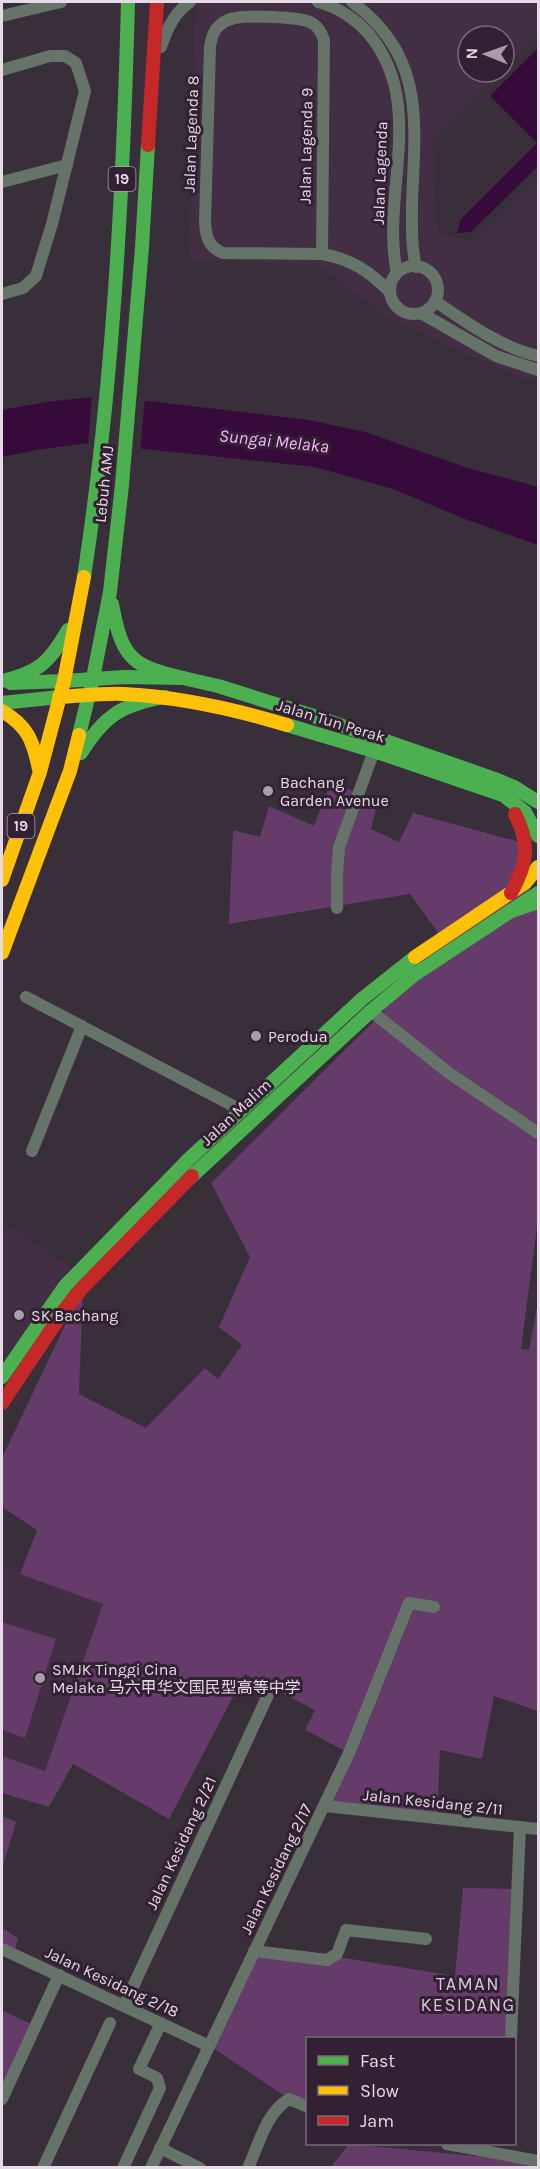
<svg xmlns="http://www.w3.org/2000/svg" width="540" height="2169" viewBox="0 0 540 2169" font-family="Karla,'Noto Sans SC',sans-serif">
	<rect width="100%" height="100%" fill="#382f3a"/>
	<!-- built -->
	<g fill="#422f44">
		<path d="M196,2H538V35L504,69V36H468V72H501L433,139L437,234L475,241L538,178V378H520L389,318L317,265L189,260Z"/>
		<path d="M2,1221L70,1267L2,1363Z"/>
		<path d="M2,1566L108,1600L45,1771L2,1756Z"/>
	</g>
	<!-- green -->
	<g fill="#653b69">
		<path d="M331,782L378,801L371,829L399,842L413,813L527,844L520,878L538,899V1219L521,1349L529,1350L538,1302V1711L494,1696L482,1759L440,1750L437,1819L325,1806L349,1753L305,1730L315,1710L245,1674L169,1819L73,1764L49,1807L2,1793V1756L45,1771L103,1604L20,1574L37,1530L2,1507V1458L83,1287L79,1394L146,1428L205,1368L218,1379L242,1345L219,1327L250,1257L211,1183L378,1017L442,938L410,894L229,924L233,830L260,837L269,806L314,826Z"/>
		<path d="M2,1622L56,1639L25,1738L2,1730Z"/>
		<path d="M2,1816L16,1822L2,1869Z"/>
		<path d="M463,1888L517,1889L511,2038H308L307,2107L289,2099L213,2048L254,1951L345,1958L455,1976Z"/>
		<path d="M2,1928L18,1938L14,1955L2,1949Z"/>
		<path d="M2,2010L35,2026L2,2099Z"/>
		<path d="M349,2144L538,2162V2168H330Z"/>
	</g>
	<!-- water -->
	<g fill="#360b3b">
		<path d="M538,48V166L471,232L457,233L461,219L537,143L490,96Z"/>
		<path d="M92,397L149,401L309,420L365,432L468,468L538,487V545L465,519L393,489L315,467L89,443L42,449L2,457V410L46,402Z"/>
	</g>
	<!-- pier -->
	<path fill="#382f3a" d="M92,394L145,398L140,452L88,446Z"/>
	<g fill="none" stroke-linecap="round" stroke-linejoin="round">
		<!-- street -->
		<g stroke="#657368" stroke-width="12">
			<path d="M318,2C337,7 355,19 368,33C428,104 380,194 397,273"/>
			<path d="M352,2C426,56 415,122 412,203C412,225 411,245 416,267"/>
			<path d="M2,16L61,2"/>
			<path d="M161,47C167,29 174,13 190,2"/>
			<path d="M2,70L50,56H65L76,63L85,91L52,224L36,276L23,288L2,294"/>
			<path d="M2,182L67,165"/>
			<path d="M322,254L324,40C321,32 318,26 310,22C298,17 249,15 235,18C229,19 223,22 219,26C213,31 211,40 210,47L205,222C206,237 208,247 223,253L322,254C351,259 369,271 390,292"/>
			<circle cx="414" cy="290" r="24"/>
			<path d="M435,301C467,323 500,347 538,356"/>
			<path d="M421,313L496,356L538,370"/>
			<path d="M337,908V875L339,847L374,751"/>
			<path d="M26,997L241,1110"/>
			<path d="M371,1011L449,1073L538,1133"/>
			<path d="M32,1151L82,1026"/>
			<path d="M325,1806L538,1829"/>
			<path d="M2,1949L209,2046"/>
			<path d="M254,1951L327,1960L337,1954L346,1930L426,1939"/>
			<path d="M124,2006L268,1695"/>
			<path d="M511,2038L520,1827"/>
			<path d="M2,2099L59,1975"/>
			<path d="M447,2144L538,2161"/>
			<path d="M160,2148L200,2168"/>
			<path d="M43,2168L110,2023"/>
			<path d="M123,2168L160,2088L157,2078L139,2069L161,2023"/>
			<path d="M151,2168L349,1753L409,1603L434,1607"/>
			<path d="M248,2168C259,2144 266,2113 289,2099L308,2107"/>
		</g>
		<!-- fast -->
		<g stroke="#4caf50" stroke-width="14">
			<path d="M84,577C113,387 123,194 128,2"/>
			<path d="M112,604C122,657 130,666 183,678"/>
			<path d="M2,681C38,673 50,662 68,630"/>
			<path d="M64,681L125,677L183,678L218,686L323,719L495,779L514,787L538,802"/>
			<path d="M11,683L64,681"/>
			<path d="M2,703L59,697"/>
			<path d="M287,725L374,751L503,795L525,812L538,836"/>
			<path d="M79,735L93,678L110,592L122,485L142,247L148,145"/>
			<path d="M81,753C104,716 122,704 165,697"/>
			<path d="M509,912L538,902"/>
			<path d="M192,1176L371,1011L414,975L538,893"/>
			<path d="M2,1377L65,1286L189,1159L362,999L415,957"/>
		</g>
		<!-- slow -->
		<g stroke="#ffc107" stroke-width="14">
			<path d="M59,697C80,696 102,693 124,694C179,697 234,709 287,725"/>
			<path d="M2,711C28,726 33,741 39,769"/>
			<path d="M2,880L40,772L64,681L84,577"/>
			<path d="M2,953L70,771L79,735"/>
			<path d="M415,957L525,883L538,867"/>
		</g>
		<!-- jam -->
		<g stroke="#c62828" stroke-width="14">
			<path d="M148,145L157,2"/>
			<path d="M511,893C527,864 531,845 515,814"/>
			<path d="M2,1403L65,1309L83,1287L192,1176"/>
		</g>
	</g>
	<!-- markers -->
	<g fill="#a89ea9" stroke="#322133" stroke-width="2">
		<circle cx="268" cy="791" r="6"/>
		<circle cx="256" cy="1036" r="6"/>
		<circle cx="19" cy="1315" r="6"/>
		<circle cx="40" cy="1678" r="6"/>
	</g>
	<g text-anchor="middle" dominant-baseline="central" stroke-width="6" stroke-linejoin="round" paint-order="stroke">
		<!-- shield labels -->
		<g fill="#322133" stroke="#afa2b0" stroke-width="1.5">
			<rect x="108.5" y="167" width="27" height="24" rx="4.5"/>
			<rect x="7.5" y="814" width="27" height="24" rx="4.5"/>
		</g>
		<g font-size="15" font-weight="bold" fill="#e5dae5">
			<text x="122" y="179">19</text>
			<text x="21" y="826">19</text>
		</g>
		<!-- street labels -->
		<g font-size="16" fill="#e5dae5" stroke="#322133">
			<text transform="translate(191 134) rotate(-88)">Jalan Lagenda 8</text>
			<text transform="translate(306 146) rotate(-89)">Jalan Lagenda 9</text>
			<text transform="translate(380 173) rotate(-88)">Jalan Lagenda</text>
			<text transform="translate(104 484) rotate(-84)">Lebuh AMJ</text>
			<text transform="translate(331 721) rotate(17)">Jalan Tun Perak</text>
			<text transform="translate(236 1112) rotate(-43)">Jalan Malim</text>
			<text transform="translate(433 1802) rotate(6)">Jalan Kesidang 2/11</text>
			<text transform="translate(181 1843) rotate(-65)">Jalan Kesidang 2/21</text>
			<text transform="translate(276 1869) rotate(-64)">Jalan Kesidang 2/17</text>
			<text transform="translate(112 1982) rotate(25)">Jalan Kesidang 2/18</text>
		</g>
		<!-- poi labels -->
		<g font-size="16" fill="#e5dae5" stroke="#322133" text-anchor="start">
			<text x="280" y="782">Bachang<tspan x="280" dy="18">Garden Avenue</tspan></text>
			<text x="268" y="1036">Perodua</text>
			<text x="31" y="1315">SK Bachang</text>
			<text x="52" y="1669">SMJK Tinggi Cina<tspan x="52" dy="18">Melaka 马六甲华文国民型高等中学</tspan></text>
		</g>
		<!-- water labels -->
		<g font-size="18" font-style="italic" fill="#f9b4ff" stroke="#322133">
			<text transform="translate(274 441) rotate(6)">Sungai Melaka</text>
		</g>
		<!-- neighbourhood labels -->
		<g font-size="18" letter-spacing="1.5" fill="#dbc6dd" stroke="#322133">
			<text x="468" y="1984">TAMAN<tspan x="468" dy="21">KESIDANG</tspan></text>
		</g>
	</g>
	<!-- border -->
	<rect width="540" height="2169" fill="none" stroke="#e5dae5" stroke-width="6"/>
	<!-- legend -->
	<rect x="306" y="2037" width="210" height="108" fill="#322133" stroke="#7a6b7a" stroke-width="1.5"/>
	<rect x="318" y="2056" width="30" height="9" fill="#4caf50" stroke="#7a6b7a" stroke-width="1.5"/>
	<text x="360" y="2067" font-size="18" fill="#e5dae5">Fast</text>
	<rect x="318" y="2086" width="30" height="9" fill="#ffc107" stroke="#7a6b7a" stroke-width="1.5"/>
	<text x="360" y="2097" font-size="18" fill="#e5dae5">Slow</text>
	<rect x="318" y="2116" width="30" height="9" fill="#c62828" stroke="#7a6b7a" stroke-width="1.5"/>
	<text x="360" y="2127" font-size="18" fill="#e5dae5">Jam</text>
	<!-- north arrow -->
	<g transform="translate(486 54) rotate(271)"><circle r="28" fill="#322133" stroke="#7a6b7a" stroke-width="1.5"/>
	<path d="M0-4.5L10 22L0 15L-10 22Z" fill="#a89ea9"/>
	<text y="-9" font-size="16" font-weight="bold" text-anchor="middle" fill="#e5dae5">N</text>
	</g>
</svg>
